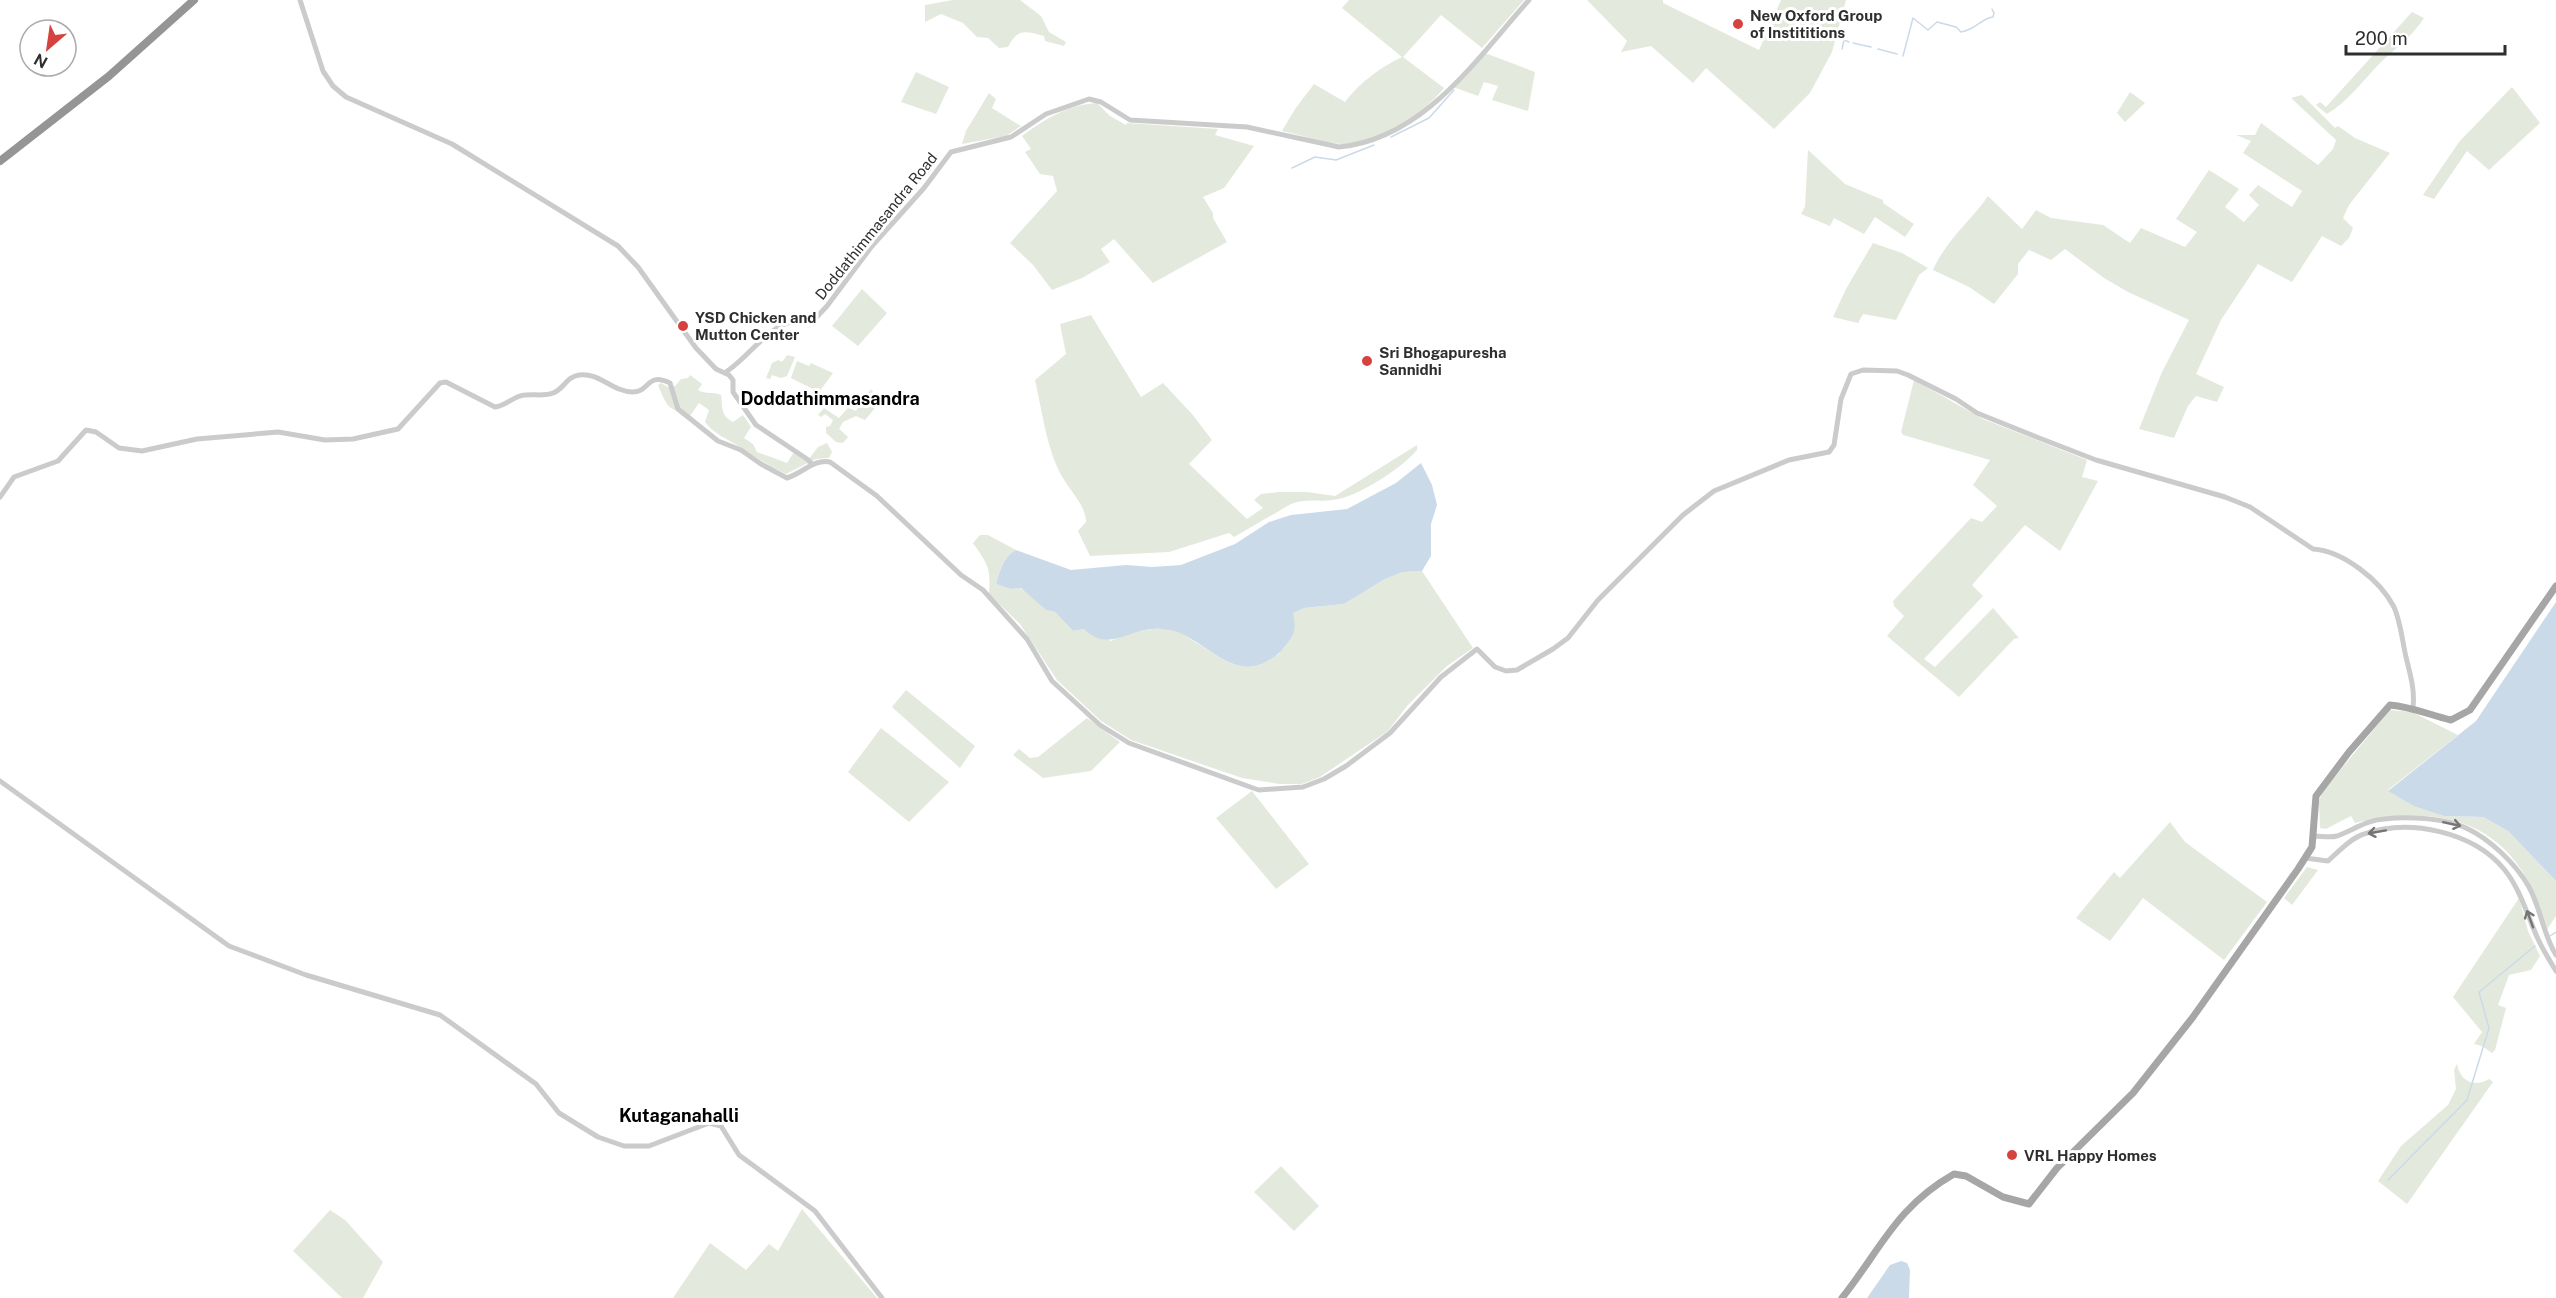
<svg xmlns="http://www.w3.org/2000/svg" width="2556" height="1298" viewBox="0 0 2556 1298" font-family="'Public Sans',sans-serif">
	<rect width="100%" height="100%" fill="#fff"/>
	<!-- green -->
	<g fill="#e3eadd">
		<path d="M953,0H1020L1041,16L1049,32L1066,42L1064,46L1045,41L1044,36C1025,31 1018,28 1008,47L999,48L988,38L977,37L963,23L941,14L925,22V5Z"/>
		<path d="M1349,0H1524L1482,48L1441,15L1403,57L1444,88C1423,114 1375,146 1341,144C1322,143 1301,135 1282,131L1295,109L1314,84L1345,102C1359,83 1381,67 1402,57L1342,8Z"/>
		<path d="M1587,0H1663V3L1759,50L1781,0H1846L1832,52L1810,93L1774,129L1706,68L1693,83L1651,46L1621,52L1627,41Z"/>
		<path d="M2412,12L2424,18C2412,37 2393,50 2378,65C2361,83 2348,101 2327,114L2316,105L2320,102L2326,107Z"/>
		<path d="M1485,53L1535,72L1528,111L1492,100L1498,86L1484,82L1478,96L1453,87Z"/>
		<path d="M916,72L949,87L936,114L901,102Z"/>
		<path d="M2512,87L2540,123L2489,170L2467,151L2434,199L2423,195L2459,142Z"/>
		<path d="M2130,92L2145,103L2125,122L2117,113Z"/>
		<path d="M989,93L996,99L992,108L1021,126L1006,136L962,144L966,131Z"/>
		<path d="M2302,95L2335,128L2338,126L2355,138L2390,153L2349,205L2343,218L2353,228L2349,238L2341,246L2322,236L2292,282L2258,264L2221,320L2196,374L2224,387L2217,402L2196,396L2188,406L2174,438L2139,429L2162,372L2189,320L2128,292L2104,278L2065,249L2051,260L2029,250L2018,264V274L1994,304L1969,287L1933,270C1946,240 1970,222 1988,196L2022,229L2036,210L2051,218L2103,225L2130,243L2141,228L2185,247L2197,232L2176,219L2209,170L2239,189L2225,207L2244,222L2259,205L2249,195L2258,185L2292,207L2302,191L2243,153L2251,141L2236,135H2255L2261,123L2318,165L2333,149L2336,140L2291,98Z"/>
		<path d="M1097,103L1110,116L1126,125L1127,123L1218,129L1215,135L1254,146L1224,188L1203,197L1213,213V218L1227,242L1153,283L1114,239L1101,249L1110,262L1082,278L1052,290L1033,265L1010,243L1057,191L1053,176L1040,174L1025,152L1031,149L1022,136C1045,119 1067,105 1097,103Z"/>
		<path d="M1808,150L1845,184L1883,200V203L1914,224L1905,237L1875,217L1864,234L1834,218L1830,226L1801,214L1805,207Z"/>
		<path d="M1873,243L1902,253L1928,268L1919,275L1896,320L1863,314L1858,323L1833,317L1846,289Z"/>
		<path d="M862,289L887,313L858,346L832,326Z"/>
		<path d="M1091,315L1141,397L1163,383L1192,414L1212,440L1189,464L1247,519L1263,508L1254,500L1261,494L1279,492H1307L1335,496L1417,445V450C1402,468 1356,498 1333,500C1318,502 1305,498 1291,504L1234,537L1229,533L1169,552L1090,556L1078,531L1086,522C1086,506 1071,492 1063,478C1047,452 1042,410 1035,380L1066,354L1060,324Z"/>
		<path d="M787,355L795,357L787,376L781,378L772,375L770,379L766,378L772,363L778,360L782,362Z"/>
		<path d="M797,361L809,366L811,363L833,373L819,392L791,378Z"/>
		<path d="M690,375L702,384L698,390C707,395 712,391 721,395C723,408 720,415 733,422L743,415L751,427L744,438L753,444L757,452L787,463L794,452L808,460L818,447L827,443L832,452L829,458L816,459L786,474C769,466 755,457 740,447C726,438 715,435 705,422L709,410L699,403L690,416C684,412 677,412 671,408C665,404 661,392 658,385L661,383L670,388L675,386L681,379L688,378Z"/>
		<path d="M1914,380L1983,419L2087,460L2082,477L2098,481L2060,551L2025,525L1972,585L1983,596L1924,659L1935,667L1993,608L2019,638L2014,639L1959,697L1887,636L1904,616L1894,606L1893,601L1971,518L1982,522L1997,506L1973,485L1990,460L1903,435L1901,432Z"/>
		<path d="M871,389L880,402L865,420L856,416L843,422L839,429L848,437L843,443L836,442L826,433V427L830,426L833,420L825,414L821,417L818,415L824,408L839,418L848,408L856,411Z"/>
		<path d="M980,535H988L1016,550C1003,557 1000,571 996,584L1010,589L1020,588L1031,595L1046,610L1055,612L1073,631L1084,629L1111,641C1130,632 1157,624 1179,632C1184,634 1190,639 1195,642C1230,663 1239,677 1279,654L1293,613L1305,608L1344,604L1385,579L1403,572L1422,571L1473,648L1447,666L1407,706L1388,731L1320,777L1302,784H1279L1242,778L1131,740L1101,721L1057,680L1020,624L989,594C991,567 988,565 973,543Z"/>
		<path d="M906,690L975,746L960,768L892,707Z"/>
		<path d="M2390,710L2412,712L2458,735L2388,790L2444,816L2483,817L2508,831L2556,881V916L2546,931C2540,914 2536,894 2527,879C2489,812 2422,808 2355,823L2351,816L2326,829L2320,828L2319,802L2322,792Z"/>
		<path d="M1087,718L1120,742L1091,771L1043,778L1013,755L1019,749L1030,758L1038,757Z"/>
		<path d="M881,728L949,782L909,822L848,772Z"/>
		<path d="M1252,791L1309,864L1276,889L1216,818Z"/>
		<path d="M2170,822L2185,842L2267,902L2224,960L2143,898L2110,941L2076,918L2114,872L2120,878Z"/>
		<path d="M2307,867L2318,870L2292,905L2284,898Z"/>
		<path d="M2519,898L2528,931L2540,956L2531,970L2509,975L2498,1005L2506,1008L2495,1050L2492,1053L2482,1046L2474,1044L2482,1032L2453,997Z"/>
		<path d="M2457,1064C2460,1081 2474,1088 2489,1079L2493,1082L2407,1204L2378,1181L2401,1146L2448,1105L2456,1089L2454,1070Z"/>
		<path d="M1281,1166L1319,1206L1294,1231L1254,1192Z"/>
		<path d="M802,1209L877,1298H673L710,1243L746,1270L769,1244L778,1251Z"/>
		<path d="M330,1210L345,1220L383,1262L363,1298H342L293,1251Z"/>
	</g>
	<!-- water -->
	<g fill="#cbdae9">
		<path d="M1421,463L1432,485L1437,505L1431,524V556L1422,571L1403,572L1385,579L1344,604L1305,608L1293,613C1297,632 1294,635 1282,650C1278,655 1273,658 1267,661C1235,680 1208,645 1180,633C1174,630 1167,630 1162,629C1130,625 1111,655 1084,629L1073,631L1055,612L1046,610L1021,588L1010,589L996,584C1000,571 1003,557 1016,550L1071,570L1126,565L1152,567L1181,565L1235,544L1269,522L1291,515L1347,509L1396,483Z"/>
		<path d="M2556,602V881L2508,831L2483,817L2444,816L2414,806L2388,791L2476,721Z"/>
		<path d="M1901,1261L1907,1263L1910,1270L1909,1298H1867L1890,1265Z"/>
	</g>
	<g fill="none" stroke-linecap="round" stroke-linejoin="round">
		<!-- stream -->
		<g stroke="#cbdae9" stroke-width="1.5">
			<path d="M1853,43L1871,47"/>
			<path d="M1842,49L1844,40L1849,42"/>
			<path d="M1878,49L1897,54"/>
			<path d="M1903,56L1913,18L1928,30L1937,22L1956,27L1961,32C1976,30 1983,17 1993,17L1994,13L1992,9"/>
			<path d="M1391,137L1429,118L1454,90"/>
			<path d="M1292,168L1315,157L1336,160L1374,145"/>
			<path d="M2550,936L2556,932"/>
			<path d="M2388,1180L2467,1100L2489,1028L2479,992L2535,946"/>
		</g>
		<!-- minor -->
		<g stroke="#cbcbcb" stroke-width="5">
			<path d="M300,0L323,71L333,86L346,97L452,144L618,246L638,267L696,348L716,369L729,375L733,380V392L756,425L807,459L812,464"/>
			<path d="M726,372C755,353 773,314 813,321L827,306L872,246L924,188L951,152L1011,137L1046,114L1089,99L1101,102L1130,120L1247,127L1339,147C1424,139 1477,58 1529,0"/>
			<path d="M0,497L14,477L58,461L86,430L96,432L119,448L142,451L197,439L278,432L325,440L353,439L398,429L440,383L446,382L495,407C504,406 511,399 520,396C531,393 543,397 553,393C564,389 566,377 579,375C599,372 613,392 633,392C651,391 646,372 670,383L678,409L718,441L741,450L761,464L787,478C803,473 813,459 830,462L877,496L961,575L983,590L1027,639L1052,681L1100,725L1129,743L1253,788L1259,790L1303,787L1324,779L1346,766L1390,733L1441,677L1477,649L1495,667L1506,671L1517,670L1553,649L1568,638L1598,600L1683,515L1714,491L1789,460L1829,452L1834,445L1841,399L1851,374L1863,370L1897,371L1908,375L1956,399L1977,413L2034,436L2096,460L2225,497L2250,507L2313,549C2343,551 2380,580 2394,607C2401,623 2402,640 2406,657C2410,674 2415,689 2413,707"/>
			<path d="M0,781L229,946L306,975L440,1015L536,1084L559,1113L598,1137L624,1146H649L709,1123L721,1126L739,1155L815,1211L882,1298"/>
			<path d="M2314,836C2321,836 2330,838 2337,836C2353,830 2367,820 2384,819C2406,816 2446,818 2466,828C2490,839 2516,864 2529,887C2541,909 2543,934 2556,955"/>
			<path d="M2305,858L2328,861C2338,852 2351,838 2364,834C2410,818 2473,832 2504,869C2521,890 2527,915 2538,939C2543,950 2550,961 2556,971"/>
		</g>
		<!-- major -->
		<path stroke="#a6a6a6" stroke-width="7" d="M1842,1298C1881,1249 1896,1207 1954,1174L1966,1176L2003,1197L2029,1204L2057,1168L2133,1093L2193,1017L2298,869L2312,847L2316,796L2349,752L2390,705C2412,707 2430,715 2451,720L2470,710L2556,586"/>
		<!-- highway -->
		<path stroke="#959595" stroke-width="8" d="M0,161L109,76L194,0"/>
	</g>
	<!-- one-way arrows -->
	<defs><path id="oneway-shaft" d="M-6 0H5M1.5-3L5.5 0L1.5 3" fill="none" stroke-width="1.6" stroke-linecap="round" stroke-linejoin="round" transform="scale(1.5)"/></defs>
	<g stroke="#757575">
		<use href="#oneway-shaft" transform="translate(2452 824) rotate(12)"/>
		<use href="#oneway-shaft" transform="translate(2377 832) rotate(170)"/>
		<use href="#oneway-shaft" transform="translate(2530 919) rotate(-110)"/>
	</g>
	<!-- markers -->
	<g fill="#d6433f" stroke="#fff" stroke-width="2">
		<circle cx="1738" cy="24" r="6"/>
		<circle cx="683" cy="326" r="6"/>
		<circle cx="1367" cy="361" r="6"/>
		<circle cx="2012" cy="1155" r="6"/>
	</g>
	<g text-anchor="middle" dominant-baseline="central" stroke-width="6" stroke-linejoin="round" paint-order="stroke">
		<!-- poi labels -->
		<g font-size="15" font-weight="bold" fill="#2e2e2e" stroke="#fff" text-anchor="start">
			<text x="1750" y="15">New Oxford Group<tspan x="1750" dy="17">of Instititions</tspan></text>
			<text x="695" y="317">YSD Chicken and<tspan x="695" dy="17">Mutton Center</tspan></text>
			<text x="1379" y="352">Sri Bhogapuresha<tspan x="1379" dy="17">Sannidhi</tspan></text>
			<text x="2024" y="1155">VRL Happy Homes</text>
		</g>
		<!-- street labels -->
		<g font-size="15" fill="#2e2e2e" stroke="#fff">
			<text transform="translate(876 226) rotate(-51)">Doddathimmasandra Road</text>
		</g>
		<!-- quarter labels -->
		<g font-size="18" font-weight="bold" fill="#000" stroke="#fff">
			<text x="830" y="398">Doddathimmasandra</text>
			<text x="679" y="1115">Kutaganahalli</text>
		</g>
	</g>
	<!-- north arrow -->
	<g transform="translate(48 48) rotate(209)"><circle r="28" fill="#ffffff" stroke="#ababab" stroke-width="1.5"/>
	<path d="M0-4.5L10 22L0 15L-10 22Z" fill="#d6433f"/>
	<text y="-9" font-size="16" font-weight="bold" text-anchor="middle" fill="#2e2e2e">N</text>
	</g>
	<!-- scale -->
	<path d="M2346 45v9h159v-9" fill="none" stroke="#2e2e2e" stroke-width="3"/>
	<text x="2355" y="45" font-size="18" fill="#2e2e2e" stroke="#ffffff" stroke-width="4.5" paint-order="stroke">200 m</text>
</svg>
